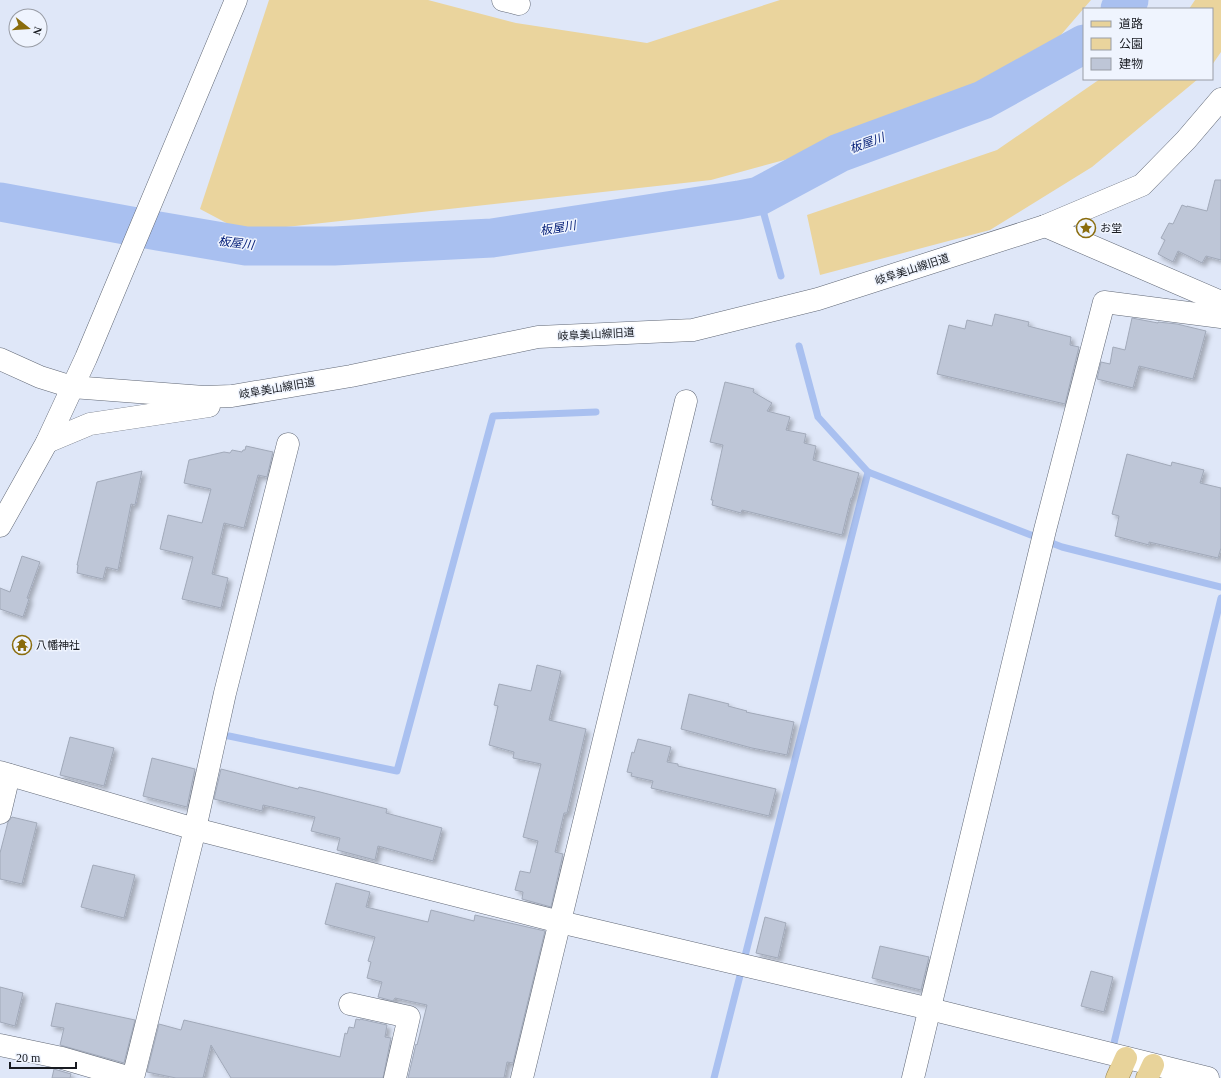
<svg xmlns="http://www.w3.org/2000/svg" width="1221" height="1078" viewBox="0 0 1221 1078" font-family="'Times New Roman','Noto Sans JP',serif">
	<defs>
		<filter id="shadow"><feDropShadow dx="3.5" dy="3.5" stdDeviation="2" flood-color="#0004"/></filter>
	</defs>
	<rect width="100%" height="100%" fill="#dfe7f8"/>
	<!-- green -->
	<g fill="#ead49d">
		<path d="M269,0H428L516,23L647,43L780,0H1091L1060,36L982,85L799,156L711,180L286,227H234L200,209Z"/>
		<path d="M1195,0H1221V52L1212,65V9H1189Z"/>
		<path d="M1100,79H1198L1092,167L990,230L820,275L807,215L997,150Z"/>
	</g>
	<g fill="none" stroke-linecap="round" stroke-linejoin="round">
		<!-- stream -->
		<g stroke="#a9c0f0" stroke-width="7">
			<path d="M759,196L781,276"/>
			<path d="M799,346L818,417L868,472L1062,547L1221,587"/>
			<path d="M229,736L397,771L493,416L596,412"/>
			<path d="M1114,1043L1221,598"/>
			<path d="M714,1078L868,472"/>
		</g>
		<!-- river -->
		<g stroke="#a9c0f0" stroke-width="39">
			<path d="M1120,9L1129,0"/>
			<path d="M0,202L158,231L246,246H334L492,238L739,200L759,196L839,153L983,100L1084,44"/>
		</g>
	</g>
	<!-- building -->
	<g fill="#bec6d7" stroke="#a1a9b9" filter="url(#shadow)">
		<path d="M1215,180H1221V260L1206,256L1202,263L1178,251L1173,262L1158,254L1165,240L1161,238L1169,223L1173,224L1182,205L1187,207V206L1207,211Z"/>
		<path d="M995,314L1029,322L1028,326L1071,337L1070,345L1079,347L1065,404L937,374L949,325L965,329L967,320L992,326Z"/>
		<path d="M1132,318L1158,323V322L1177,324L1206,331L1193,379L1139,366L1133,388L1097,379L1101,362L1110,364L1113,347L1125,350Z"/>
		<path d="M725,382L754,389L753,392L772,403L767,411L790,417L786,430L806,434L804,443L816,446L813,460L859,473L852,498H851L842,535L742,510L741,513L712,505L713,500H711L723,445L710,442Z"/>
		<path d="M246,446L273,452L267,477L258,475L244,528L224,523L212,574L228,578L221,608L182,599L193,557L160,549L168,515L202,523L211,489L184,483L189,460L224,452L230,453L232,450L242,452L243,450H245Z"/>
		<path d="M1127,454L1171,466L1172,462L1204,470L1200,483L1221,488V548L1218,558L1149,542V545L1115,536L1119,516L1112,514Z"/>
		<path d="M142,471L135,505L131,504L118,570L106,567L103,579L77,573L78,565H77L97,482Z"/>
		<path d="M22,556L40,562L27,598L29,599L23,617L0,609V588L10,592Z"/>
		<path d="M537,665L561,671L549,720L586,729L567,813H564L555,852L563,854L551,907L522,899L523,892L515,890L520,871L530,873L538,841L523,837L541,764L513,758L514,752L489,745L498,706L494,705L499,684L531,691Z"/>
		<path d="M689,694L729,704L728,706L747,711L746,712L794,722L787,755L752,748L681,729Z"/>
		<path d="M70,737L114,748L104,786L60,775Z"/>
		<path d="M638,739L671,747L667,762L678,764V766L776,789L769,816L651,788L653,781L631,776L632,773L627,772L632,752L634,753Z"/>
		<path d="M152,758L195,769L187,807L143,796Z"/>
		<path d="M221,769L298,789L299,787L320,792L387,809L386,813L442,828L433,861L378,846L375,860L337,850L340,838L311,831L315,817L263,805L262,811L214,799Z"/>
		<path d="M12,817L37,823L22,884L0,879V853L8,822Z"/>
		<path d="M93,865L135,875L124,918L81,907Z"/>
		<path d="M336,883L370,892L366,907L428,922L431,910L474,921L475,915L545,931L513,1063L507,1062L504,1078H408L416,1044L417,1045L427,1005L395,998L393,1001L378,997L382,982L367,978L371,962L368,961L375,937L325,924Z"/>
		<path d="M765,917L786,923L778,958L756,953Z"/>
		<path d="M880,946L929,957L921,990L872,978Z"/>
		<path d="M1091,971L1113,977L1104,1012L1081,1006Z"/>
		<path d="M0,987L23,993L15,1026L0,1022Z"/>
		<path d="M56,1003L135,1020L124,1063L60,1045L64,1028L51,1026Z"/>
		<path d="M356,1019L360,1020V1019L387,1025L385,1037L391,1038L383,1078H231L211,1045L203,1078H176L147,1072L159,1024L181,1030L184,1020L340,1057L345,1033L347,1034L349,1027L354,1028Z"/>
		<path d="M54,1069L71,1074L70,1078H52Z"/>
	</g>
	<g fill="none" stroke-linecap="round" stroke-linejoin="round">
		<defs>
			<g id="minor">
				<path d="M503,0L519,4"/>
				<path d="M1045,226L1221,302"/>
				<path d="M0,359L40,377L72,387L204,397L232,396L351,376L538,337L693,330L818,299L1045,226L1142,185L1186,140L1221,99"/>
				<path d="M47,442L90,424L209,406"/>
				<path d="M0,526L47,442L86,358L236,0"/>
				<path d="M0,772L195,829L356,870L560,922L930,1009L1208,1078"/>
				<path d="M0,813L9,775"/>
				<path d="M350,1004L409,1017L395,1078"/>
				<path d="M0,1045L62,1058L131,1078"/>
				<path d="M133,1078L195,829L225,693L288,444"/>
				<path d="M522,1078L686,401"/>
				<path d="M913,1078L1045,530L1104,302L1221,317"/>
			</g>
			<g id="major">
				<path d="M1117,1078L1126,1058"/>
				<path d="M1147,1078L1153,1065"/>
			</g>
		</defs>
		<!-- minor casing -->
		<use href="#minor" stroke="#616876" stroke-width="23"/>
		<!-- major casing -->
		<use href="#major" stroke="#957f43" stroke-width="23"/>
		<!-- minor -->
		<use href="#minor" stroke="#fff" stroke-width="22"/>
		<!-- major -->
		<use href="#major" stroke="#e8d39a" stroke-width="22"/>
	</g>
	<!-- icons -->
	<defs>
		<symbol id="sight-ring" viewBox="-11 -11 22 22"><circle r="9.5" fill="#eff4fe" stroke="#8a6c0c" stroke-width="1.5"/><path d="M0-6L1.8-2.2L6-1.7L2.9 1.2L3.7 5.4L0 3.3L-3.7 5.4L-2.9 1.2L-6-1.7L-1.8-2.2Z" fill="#8a6c0c"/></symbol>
		<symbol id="temple-ring" viewBox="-11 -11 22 22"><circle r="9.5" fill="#eff4fe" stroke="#8a6c0c" stroke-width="1.5"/><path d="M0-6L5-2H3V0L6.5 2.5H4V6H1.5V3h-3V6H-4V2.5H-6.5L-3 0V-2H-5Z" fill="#8a6c0c"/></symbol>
	</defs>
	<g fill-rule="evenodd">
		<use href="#sight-ring" x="1075" y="217" width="22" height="22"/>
		<use href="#temple-ring" x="11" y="634" width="22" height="22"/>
	</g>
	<g text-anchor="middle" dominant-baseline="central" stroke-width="3" stroke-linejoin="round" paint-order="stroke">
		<!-- poi labels -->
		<g font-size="11" fill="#181b21" stroke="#eff4fe" text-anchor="start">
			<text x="1100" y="228">お堂</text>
			<text x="36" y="645">八幡神社</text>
		</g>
		<!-- street labels -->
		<g font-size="11" fill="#181b21" stroke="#eff4fe">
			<text transform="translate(912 269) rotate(-18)">岐阜美山線旧道</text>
			<text transform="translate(596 334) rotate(-3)">岐阜美山線旧道</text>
			<text transform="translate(277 388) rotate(-10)">岐阜美山線旧道</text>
		</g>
		<!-- water labels -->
		<g font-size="12" font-style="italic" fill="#08227a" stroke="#eff4fe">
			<text transform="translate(867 143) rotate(-20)">板屋川</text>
			<text transform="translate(558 228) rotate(-9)">板屋川</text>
			<text transform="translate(236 243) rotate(7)">板屋川</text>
		</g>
	</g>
	<!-- legend -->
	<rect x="1083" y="8" width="130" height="72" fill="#eff4fe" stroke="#999da6"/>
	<rect x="1091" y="21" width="20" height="6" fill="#e8d39a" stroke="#999da6"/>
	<text x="1119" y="28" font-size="12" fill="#181b21">道路</text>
	<rect x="1091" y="38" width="20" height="12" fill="#ead49d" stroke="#999da6"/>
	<text x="1119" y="48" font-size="12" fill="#181b21">公園</text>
	<rect x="1091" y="58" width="20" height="12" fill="#bec6d7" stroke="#999da6"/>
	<text x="1119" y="68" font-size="12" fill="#181b21">建物</text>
	<!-- north arrow -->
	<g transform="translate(28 28) rotate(107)"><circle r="19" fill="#eff4fe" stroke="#999da6"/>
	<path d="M0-3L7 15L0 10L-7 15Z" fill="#8a6c0c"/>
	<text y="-6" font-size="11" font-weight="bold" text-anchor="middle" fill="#181b21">N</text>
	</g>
	<!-- scale -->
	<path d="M10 1062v6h66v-6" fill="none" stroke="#181b21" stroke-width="2"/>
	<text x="16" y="1062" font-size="12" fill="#181b21" stroke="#eff4fe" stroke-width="3" paint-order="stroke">20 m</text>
</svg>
